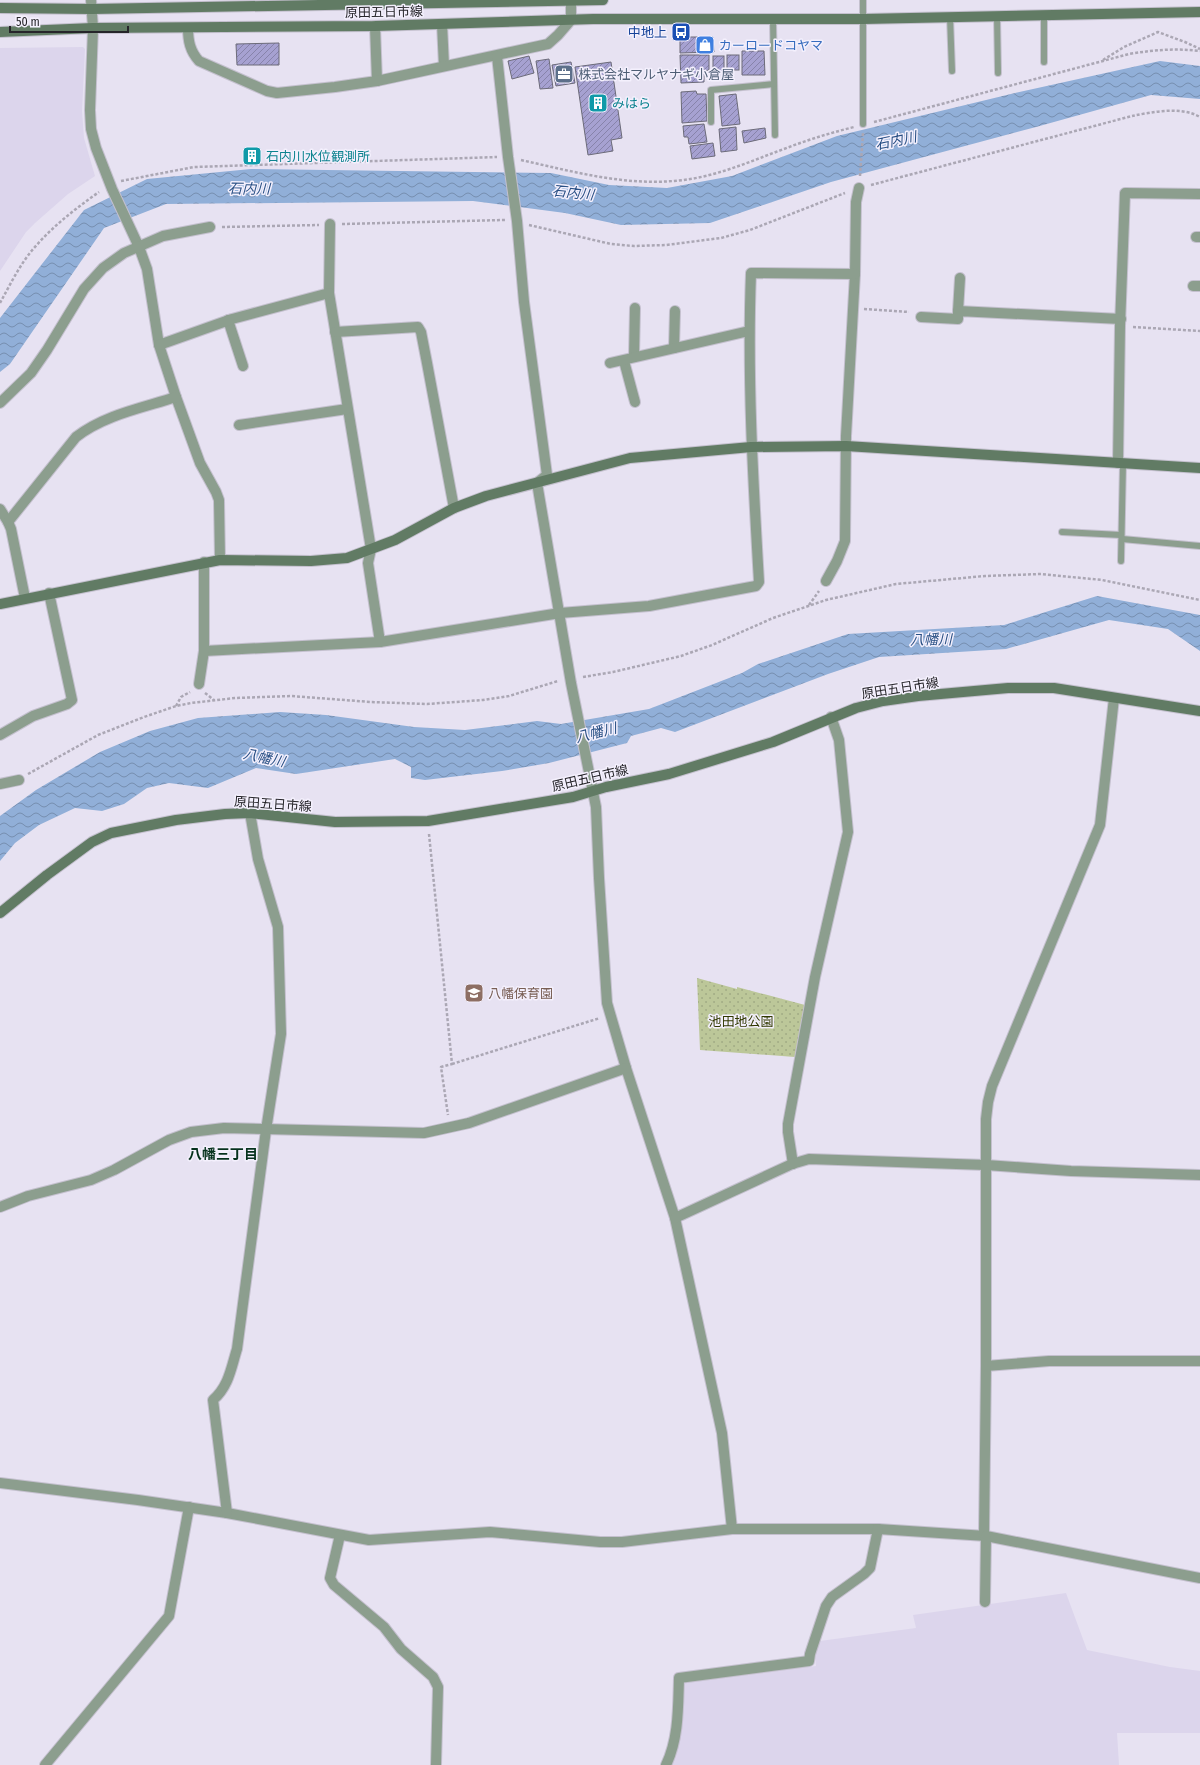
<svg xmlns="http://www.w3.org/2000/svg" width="1200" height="1765" viewBox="0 0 1200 1765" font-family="'Fira Sans Condensed','Noto Sans JP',sans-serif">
	<defs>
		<pattern id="grass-dots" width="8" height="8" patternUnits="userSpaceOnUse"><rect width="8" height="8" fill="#bcc799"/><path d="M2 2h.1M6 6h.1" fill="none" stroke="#a1ab84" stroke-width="1.8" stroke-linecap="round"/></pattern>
		<pattern id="water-waves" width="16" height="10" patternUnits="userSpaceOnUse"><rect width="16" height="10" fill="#91afd8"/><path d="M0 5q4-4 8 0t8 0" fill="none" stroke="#768eaf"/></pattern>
		<pattern id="building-hatch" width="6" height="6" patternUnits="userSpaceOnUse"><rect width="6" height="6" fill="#a6a1d1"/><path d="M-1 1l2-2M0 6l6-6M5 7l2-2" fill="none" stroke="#8783aa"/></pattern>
	</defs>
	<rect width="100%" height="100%" fill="#e7e2f2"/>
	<!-- built -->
	<g fill="#dcd5ec">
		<path d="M83,47L85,49L82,111L84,138L95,176L68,194L35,223L26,232L0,271V48Z"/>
		<path d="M1066,1593L1087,1650L1170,1667L1200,1671V1733H1117L1119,1765H671L676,1757L682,1727L684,1683L816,1666L815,1656L820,1641L916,1628L913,1615Z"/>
	</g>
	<!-- grass -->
	<path fill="url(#grass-dots)" d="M697,978L737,989V987L805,1005L795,1057L700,1050Z"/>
	<!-- water -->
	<g fill="url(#water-waves)">
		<path d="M1160,61L1200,66V99L1151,95L1036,127L831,182L710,223L621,225L565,213L473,201L166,204L104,228L10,364L0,372V318L84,210L147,179L251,169L551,173L609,185L667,188L732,176L837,136L1015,93Z"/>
		<path d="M1097,596L1200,615V651L1168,629L1109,620L1006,649L879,657L828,674L675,732L661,728L631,736L627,743L549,763L502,771L425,780L411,778V767L395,759L296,774L256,768L208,788L169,783L147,788L124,804L102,811L75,808L39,825L15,843L0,861V816L36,790L100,752L150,731L198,718L280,712L326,715L414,727L465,730L537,721L561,724L649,709L742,673L758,664L848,634L1004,625Z"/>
	</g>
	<!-- building -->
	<g fill="url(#building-hatch)" stroke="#6c6b79">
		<path d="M680,37H713L714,52L680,53Z"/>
		<path d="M279,43V65H237L236,44Z"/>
		<path d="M742,51H764L765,75H742Z"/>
		<path d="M680,55H709V70L704,71V82L681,83Z"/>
		<rect x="727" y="55" width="12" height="15"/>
		<path d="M529,56L534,73L512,79L508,61Z"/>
		<rect x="713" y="56" width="11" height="16"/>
		<path d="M549,59L553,88L540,89L536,61Z"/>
		<path d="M571,62L575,83L556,86L552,65Z"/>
		<path d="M611,62L622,138L611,140L613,151L588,155L575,67Z"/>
		<path d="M696,91L697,94H706L707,121L682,123L681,92Z"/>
		<path d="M736,94L740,124L722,126L719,96Z"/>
		<path d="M704,124L707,142L689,144L688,137H684L683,126Z"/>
		<path d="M736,127L737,150L721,152L719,129Z"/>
		<path d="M765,128L766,138L744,143L742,131Z"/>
		<path d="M713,143L715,156L692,159L690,146Z"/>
	</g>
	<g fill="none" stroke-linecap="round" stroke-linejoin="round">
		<defs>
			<g id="lane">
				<path d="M863,0V124"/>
				<path d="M997,16L998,73"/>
				<path d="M950,17L952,71"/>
				<path d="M773,19L775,135"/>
				<path d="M1044,62V15"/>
				<path d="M711,122V90L774,84"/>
				<path d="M1062,532L1121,535"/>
				<path d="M1122,539L1200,546"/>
				<path d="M1121,561L1123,463"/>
			</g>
			<g id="street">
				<path d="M91,0L93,28L90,110L91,129L96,148L112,189L139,247L147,269L159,345L176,397L200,463L216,492L219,500L220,560"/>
				<path d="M442,24L444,66"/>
				<path d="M375,26L377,81"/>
				<path d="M188,28C188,41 190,51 199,61L267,91L277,93L335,87L377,81L548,44L558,35L571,20V0"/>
				<path d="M497,56L508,157L517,221L524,302L547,475L537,483L571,683L596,807L599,878L607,1003L626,1068L675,1218L722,1433L732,1529"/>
				<path d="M330,224L329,293L371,549L368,563L380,642"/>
				<path d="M1196,237H1200"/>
				<path d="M1193,286H1200"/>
				<path d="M958,311L960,278"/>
				<path d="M921,317L958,319V311L1121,319"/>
				<path d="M228,320L243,366"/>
				<path d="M335,332L418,327L421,332L427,363L454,508"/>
				<path d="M159,345L232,319L329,293"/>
				<path d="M674,348L675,311"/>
				<path d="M634,357L635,308"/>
				<path d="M624,361L635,402"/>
				<path d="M610,363L749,331"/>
				<path d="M0,403L31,373L47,350L84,289L103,268L124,253L163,236L210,227"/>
				<path d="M239,425L347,409"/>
				<path d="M1118,463L1120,326L1125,193L1200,194"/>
				<path d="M0,509L8,522L11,529L25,598"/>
				<path d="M8,522L76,437C104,415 142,408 176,397"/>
				<path d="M826,581L837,561L845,541L846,436L855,274L856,202L859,188"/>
				<path d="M204,651L380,642L560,613L649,606L756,586L759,582C753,479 747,376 751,273L855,274"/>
				<path d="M199,684L204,651V562"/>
				<path d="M0,735L33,716L67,704L72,700L49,593"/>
				<path d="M0,784L19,780"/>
				<path d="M793,1164L788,1132V1124L815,977L848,832L839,740L831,717"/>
				<path d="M0,1207L28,1196L91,1180L114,1170L169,1140L191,1132L224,1128L424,1133L469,1123L626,1068"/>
				<path d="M675,1218L792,1164L809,1159L986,1165L1071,1171L1200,1175"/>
				<path d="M986,1366L1049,1361H1200"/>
				<path d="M0,1483L138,1500L227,1513L369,1540L490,1532L600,1542H622L732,1529H878L986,1536L1200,1578"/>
				<path d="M227,1513L213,1400C229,1386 231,1368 237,1349L266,1130L281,1034L278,927L258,859L250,813"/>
				<path d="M340,1535L330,1578L334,1585L384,1627L401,1649L433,1677L438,1687L436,1765"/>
				<path d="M984,1536L986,1366V1119L988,1102L992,1086L1100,825L1114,698"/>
				<path d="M985,1602L986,1536"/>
				<path d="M45,1765L169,1616L189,1507"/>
				<path d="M666,1765C679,1738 678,1707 679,1678L809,1661L810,1654L826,1606L832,1597L864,1574L870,1568L878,1529"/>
			</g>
			<g id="secondary">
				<path d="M0,8L92,9L603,0"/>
				<path d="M0,32L93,28L375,26L593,19H863L1200,12"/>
				<path d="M0,604L220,560L311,561L347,558L395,540L454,508L486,496L630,458L751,447L846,446L1200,468"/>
				<path d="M0,913L47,875L92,842L111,833L176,820L225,814L250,813L335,822L428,821L573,797L606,787L669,774L773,742L856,708L883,701L918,696L1008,688H1054L1200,711"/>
			</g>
		</defs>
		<!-- lane casing -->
		<use href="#lane" stroke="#c4c0ce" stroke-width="8"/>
		<!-- street casing -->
		<use href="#street" stroke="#c4c0ce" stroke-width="12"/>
		<!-- secondary casing -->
		<use href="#secondary" stroke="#c4c0ce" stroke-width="12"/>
		<!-- path -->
		<g stroke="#aba7b4" stroke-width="2.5" stroke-dasharray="3 2" stroke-linecap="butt">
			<path d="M1103,60L1124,47L1158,32L1185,42L1200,49"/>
			<path d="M874,122L1129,54C1154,50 1175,48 1200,51"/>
			<path d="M521,160C575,172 628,187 683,180C718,176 751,161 784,149C807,140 830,133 854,127"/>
			<path d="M860,176L863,133"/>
			<path d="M121,181L194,167L497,157"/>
			<path d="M871,185L1132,116C1152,112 1181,106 1200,117"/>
			<path d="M342,224L505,220"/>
			<path d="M529,225L611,244L634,246L666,245L721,238L750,230L845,193"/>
			<path d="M222,227L319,225"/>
			<path d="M0,303C10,285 20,264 34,248C53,226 75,209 99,192"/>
			<path d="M864,309L909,312"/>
			<path d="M1133,327L1200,331"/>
			<path d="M809,605L819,591"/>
			<path d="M583,677L613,672L681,656L712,645L773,618L826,600L896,584L985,576L1041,574L1102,580L1200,600"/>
			<path d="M205,693L214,700"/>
			<path d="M176,706L181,697L190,692"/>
			<path d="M28,774L98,735L144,717L176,706L191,703L235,698L291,696L371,702L427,704L483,700L509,696L558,681"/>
			<path d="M429,834L452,1064L441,1067L448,1115"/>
			<path d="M452,1064L600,1018"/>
		</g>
		<!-- lane -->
		<use href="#lane" stroke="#8c9e8e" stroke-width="6"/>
		<!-- street -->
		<use href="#street" stroke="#8c9e8e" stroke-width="10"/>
		<!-- secondary -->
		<use href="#secondary" stroke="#617b64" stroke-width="10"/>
	</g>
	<!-- icons -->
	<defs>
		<symbol id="bus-square" viewBox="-11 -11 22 22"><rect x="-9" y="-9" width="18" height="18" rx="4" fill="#1a4fb4" stroke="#f4f0fd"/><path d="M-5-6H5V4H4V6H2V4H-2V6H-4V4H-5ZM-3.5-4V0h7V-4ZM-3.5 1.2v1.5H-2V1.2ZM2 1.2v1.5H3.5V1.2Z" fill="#fff"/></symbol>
		<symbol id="shop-square" viewBox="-11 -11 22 22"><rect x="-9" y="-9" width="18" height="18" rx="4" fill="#3f7fe0" stroke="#f4f0fd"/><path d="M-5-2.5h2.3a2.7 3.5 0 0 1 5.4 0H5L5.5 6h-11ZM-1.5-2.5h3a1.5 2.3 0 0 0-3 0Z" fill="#fff"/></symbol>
		<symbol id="office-square" viewBox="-11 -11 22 22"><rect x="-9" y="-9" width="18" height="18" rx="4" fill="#5c6f8a" stroke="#f4f0fd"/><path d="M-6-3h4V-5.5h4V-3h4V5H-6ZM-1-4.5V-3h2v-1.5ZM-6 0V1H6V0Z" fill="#fff"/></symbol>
		<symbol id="building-square" viewBox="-11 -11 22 22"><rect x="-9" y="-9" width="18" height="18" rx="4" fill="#0f9aa8" stroke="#f4f0fd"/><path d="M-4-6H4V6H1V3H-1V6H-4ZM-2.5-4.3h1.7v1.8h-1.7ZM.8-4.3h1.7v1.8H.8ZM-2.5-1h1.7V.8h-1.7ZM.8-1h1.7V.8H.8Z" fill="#fff"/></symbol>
		<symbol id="school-square" viewBox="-11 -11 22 22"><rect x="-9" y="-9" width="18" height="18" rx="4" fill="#8d6e63" stroke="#f4f0fd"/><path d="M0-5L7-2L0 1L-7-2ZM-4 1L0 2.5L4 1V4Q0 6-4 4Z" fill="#fff"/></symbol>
	</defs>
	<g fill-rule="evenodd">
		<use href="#bus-square" x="670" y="21" width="22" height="22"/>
		<use href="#shop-square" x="694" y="34" width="22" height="22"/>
		<use href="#office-square" x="553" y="63" width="22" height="22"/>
		<use href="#building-square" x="587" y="92" width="22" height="22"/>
		<use href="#building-square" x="241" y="145" width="22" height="22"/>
		<use href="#school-square" x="463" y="982" width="22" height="22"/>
	</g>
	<g text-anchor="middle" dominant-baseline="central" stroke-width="3" stroke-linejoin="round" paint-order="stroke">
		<!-- street labels -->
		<g font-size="13" fill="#26252a" stroke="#f4f0fd">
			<text transform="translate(384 12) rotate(-1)">原田五日市線</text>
			<text transform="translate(900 688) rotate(-9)">原田五日市線</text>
			<text transform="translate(590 778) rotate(-13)">原田五日市線</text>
			<text transform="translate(273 804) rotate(4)">原田五日市線</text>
		</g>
		<!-- transit labels -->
		<g font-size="13" fill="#164399" stroke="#f4f0fd" text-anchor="end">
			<text x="667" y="32">中地上</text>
		</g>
		<!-- shop labels -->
		<g font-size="13" fill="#366cbe" stroke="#f4f0fd" text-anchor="start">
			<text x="719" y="45">カーロードコヤマ</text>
		</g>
		<!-- service labels -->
		<g font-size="13" fill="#4e5e75" stroke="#f4f0fd" text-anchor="start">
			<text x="578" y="74">株式会社マルヤナギ小倉屋</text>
		</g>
		<!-- culture labels -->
		<g font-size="13" fill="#0d838f" stroke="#f4f0fd" text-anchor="start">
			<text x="612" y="103">みはら</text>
			<text x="266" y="156">石内川水位観測所</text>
		</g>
		<!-- education labels -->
		<g font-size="13" fill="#785e54" stroke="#f4f0fd" text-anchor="start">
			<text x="488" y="993">八幡保育園</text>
		</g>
		<!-- park labels -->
		<g font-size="13" fill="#313900" stroke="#f4f0fd">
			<text x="741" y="1021">池田地公園</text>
		</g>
		<!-- water labels -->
		<g font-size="14" font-style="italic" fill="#284f84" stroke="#f4f0fd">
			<text transform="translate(896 141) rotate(-12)">石内川</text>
			<text transform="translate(249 189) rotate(1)">石内川</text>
			<text transform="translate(573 193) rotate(6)">石内川</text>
			<text transform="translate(931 640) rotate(-1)">八幡川</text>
			<text transform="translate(596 733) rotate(-14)">八幡川</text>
			<text transform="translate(264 758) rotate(12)">八幡川</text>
		</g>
		<!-- neighbourhood labels -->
		<g font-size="14" font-weight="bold" fill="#06321d" stroke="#f4f0fd">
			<text x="223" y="1154">八幡三丁目</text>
		</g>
	</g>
	<!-- scale -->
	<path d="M10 26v6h118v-6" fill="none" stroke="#26252a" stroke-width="2"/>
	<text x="16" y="26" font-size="12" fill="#26252a" stroke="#f4f0fd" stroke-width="3" paint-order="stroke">50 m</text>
</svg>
